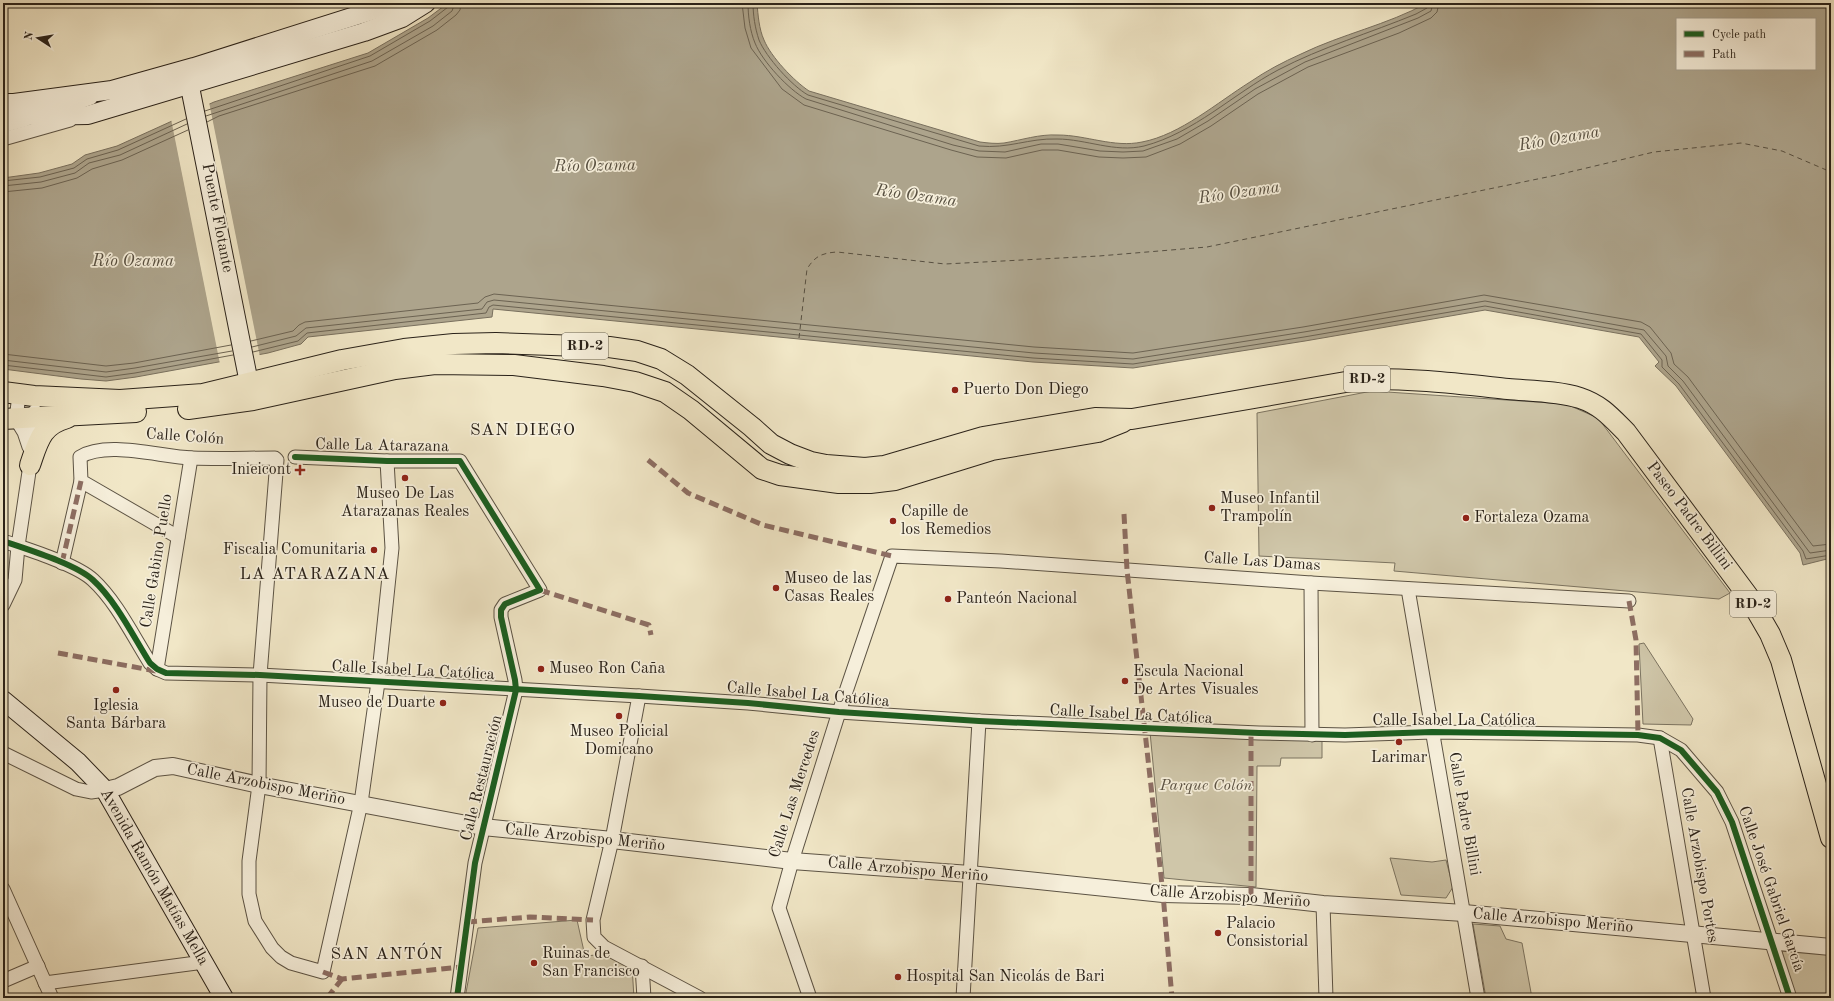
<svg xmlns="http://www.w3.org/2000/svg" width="1834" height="1001" viewBox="0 0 1834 1001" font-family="'Old Standard TT',serif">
	<rect width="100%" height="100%" fill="#f1e7c7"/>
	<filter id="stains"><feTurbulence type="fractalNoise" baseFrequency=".005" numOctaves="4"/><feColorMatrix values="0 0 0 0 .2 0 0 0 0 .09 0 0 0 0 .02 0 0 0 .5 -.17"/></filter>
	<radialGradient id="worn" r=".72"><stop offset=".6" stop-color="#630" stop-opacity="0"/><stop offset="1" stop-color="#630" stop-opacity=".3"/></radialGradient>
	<!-- green -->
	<g fill="#cfc6a9" stroke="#7c7461">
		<path d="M1372,391L1566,404L1598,418L1730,593L1719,599L1394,571L1395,563L1259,556L1257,413Z"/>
		<path d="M1644,643L1693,719L1691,725L1643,724L1639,644Z"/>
		<path d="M1150,732L1322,741V758H1281L1280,766H1257L1256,887L1164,878Z"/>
		<path d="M1390,858L1432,862L1446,860L1453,887L1446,898L1401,895Z"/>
		<path d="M577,920L585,956L606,954L632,966L634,998H465L478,928Z"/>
		<path d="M1473,924L1500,926L1506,939L1522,943L1532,998H1486Z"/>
		<path d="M1776,947L1831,952V998H1794Z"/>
	</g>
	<!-- water -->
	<path fill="#ada48c" stroke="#79705e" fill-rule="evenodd" d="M448,3H757C758,15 759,29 764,40C771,57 794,81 809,91L980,142C988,143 996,144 1004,143C1022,140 1039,134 1058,135C1086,135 1114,148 1142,142C1180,135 1218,102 1250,82C1266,71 1283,62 1301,54C1342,34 1387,25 1427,3H1831V558L1803,565L1800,553L1676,386L1655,366L1659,362L1639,337L1485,310L1305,341L1133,368L1033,362L493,309L492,317L308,337L301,344L268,353L136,377L106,381L81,379L3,369V178L39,173L72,164L85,155L117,146L214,102L368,53L428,18ZM1677,19H1815V69H1677Z"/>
	<!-- pier -->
	<path fill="#f1e7c7" d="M209,102L260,357L220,364L171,119Z"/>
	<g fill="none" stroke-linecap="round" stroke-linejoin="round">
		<!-- shore -->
		<g stroke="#6c6352" stroke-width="1">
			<path d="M742,3L745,28L751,48L782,89L804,105L951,150L977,157L1006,158L1042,150H1058L1099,157L1123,158L1146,157L1180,144L1211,126L1258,94L1308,67L1399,33L1431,18L1437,12L1439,3"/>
			<path d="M748,3C748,16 750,31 755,43C762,61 789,90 806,99L953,145L979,151L1005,152L1041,144H1058L1100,151L1123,152L1143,151L1177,139L1208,121L1255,89L1305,62L1418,18L1431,11L1433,3"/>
			<path d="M753,3C753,15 755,28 759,40C766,57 792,86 808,95L979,146C1008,149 1029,138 1057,139C1086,139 1115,153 1144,146C1194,133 1233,94 1278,70C1322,47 1370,33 1416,14L1427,8L1428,3"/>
			<path d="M205,111L370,56L430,21L448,7L450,3"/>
			<path d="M206,116L372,61L433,26L452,11L455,3"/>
			<path d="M207,122L219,116L375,66L437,30L456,15L460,10L461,3"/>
			<path d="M3,181L40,177L74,168L87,159L118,150L186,119"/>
			<path d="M3,186L41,182L75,173L89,163L120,155L187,124"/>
			<path d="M3,192L42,188L77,178L92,169L122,160L188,130"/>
			<path d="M251,341L293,331L299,325L305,322L478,303L485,297L494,294L1034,347L1133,353L1303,327L1484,295L1641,322L1650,327L1671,353L1674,364L1688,377L1813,546L1831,544"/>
			<path d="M252,347L296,336L306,328L482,309L487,302L494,300L1034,353L1133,359L1304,332L1485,301L1644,330L1666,356L1668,366L1683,381L1810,553L1831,550"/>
			<path d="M253,352L298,341L307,333L486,313L489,307L493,305L1033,358L1133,364L1304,337L1485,306L1641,334L1662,360V367L1679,384L1803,551L1806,559L1831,555"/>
			<path d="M3,354L106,366L134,363L231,345"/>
			<path d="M3,360L106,372L135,368L232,351"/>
			<path d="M3,365L106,377L135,373L233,355"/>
		</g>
		<!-- ferry -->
		<path stroke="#585041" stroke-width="1" stroke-dasharray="5 4" stroke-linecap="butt" d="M799,338L807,269C815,256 822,253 837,252L945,264L1099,256L1207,247L1557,175L1654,152L1741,143L1782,151L1831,172"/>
		<defs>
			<g id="minor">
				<path d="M53,111L91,98"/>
				<path d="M3,126L25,120"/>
				<path d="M3,139L70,120"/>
				<path d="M19,395L16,419L24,432L29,447"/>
				<path d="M295,457L387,461H460L540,590L505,604L501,610V617L515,680L516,690L475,863L457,998"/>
				<path d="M178,537L81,481L80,457C107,440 161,457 192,458C219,459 247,458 275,458L277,460L260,675L259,785L249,861V894L255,921L272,948L281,957L291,963L323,972L361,803L378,682L392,548L387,461"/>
				<path d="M3,541C26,549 76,564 93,580C116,601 133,636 150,663L157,669L166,673L260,675L639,696L748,703L839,712L979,721L1259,733L1345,735L1432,732L1638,735L1660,738L1681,750L1717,792L1732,822L1790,998"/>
				<path d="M62,563L81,481"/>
				<path d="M1311,583L1312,735"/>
				<path d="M1408,589L1478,998"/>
				<path d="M3,605L15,580L18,546L30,465L35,411"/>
				<path d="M157,669L191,458"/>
				<path d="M639,696L612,840L593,920L594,937L604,947L700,998"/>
				<path d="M1660,738L1704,998"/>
				<path d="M3,753L76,789L91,792L105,790"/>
				<path d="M3,889L52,998"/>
				<path d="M1323,904L1326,998"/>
				<path d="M642,966L644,998"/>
				<path d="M3,981L38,966"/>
				<path d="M45,983L204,962"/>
				<path d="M810,998L779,908L792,861L839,712L892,556L1001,561L1311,583L1629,601"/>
				<path d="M963,998L979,721"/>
			</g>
			<path id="tertiary" d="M105,790L118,787L155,768L173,766L259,785L483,827L612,840L792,861L970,874L1163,894L1251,896L1323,904L1464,913L1831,947"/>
			<g id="secondary">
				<path d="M187,72L252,398"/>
				<path d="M3,103H14L112,90L194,67L396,3"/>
				<path d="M3,115L36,116L88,115L364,32L402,18L426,3"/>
				<path d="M3,700L78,762L105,790L224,998"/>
			</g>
			<g id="primary">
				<path d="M3,392L34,396L120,400L203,394L342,360L404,349L454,344L496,343L609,347L637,351L661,359L687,375L752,427L771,444L790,454L811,462L826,465L865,468L884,466L983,437L1095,418L1132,419L1363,379C1411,378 1460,384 1508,389C1531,391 1558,391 1580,398C1601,405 1611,417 1626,432L1748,596L1770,634L1781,660L1831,838"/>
				<path d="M188,409L253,400L395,369L435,364L514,365L603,376L635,382L665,392L691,410L762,469L780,475L839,483H870L895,480L992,450L1098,432L1123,422"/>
				<path d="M3,419L136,412"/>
				<path d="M30,465C38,442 41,425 67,418"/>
			</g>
		</defs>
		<!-- minor casing -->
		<use href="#minor" stroke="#5c5344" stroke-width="15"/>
		<!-- tertiary casing -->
		<use href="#tertiary" stroke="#5c5344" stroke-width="18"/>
		<!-- secondary casing -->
		<use href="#secondary" stroke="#2a2219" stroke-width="20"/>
		<!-- primary casing -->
		<use href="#primary" stroke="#2a2219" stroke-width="22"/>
		<!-- minor -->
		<use href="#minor" stroke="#f6efdb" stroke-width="13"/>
		<!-- tertiary -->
		<use href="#tertiary" stroke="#f6efdb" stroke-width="16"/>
		<!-- secondary -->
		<use href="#secondary" stroke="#f6efdb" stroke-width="18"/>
		<!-- primary -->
		<use href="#primary" stroke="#f1e7c7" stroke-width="20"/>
		<!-- quiet -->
		<g stroke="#8d6e63" stroke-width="5" stroke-dasharray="10 5" stroke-linecap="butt">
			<path d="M648,460L688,493L763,525L892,556"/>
			<path d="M1124,514L1127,570L1163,894L1172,998"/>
			<path d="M62,563L81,481"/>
			<path d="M540,590L649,625L651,635"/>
			<path d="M1629,601L1636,640L1638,735"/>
			<path d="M58,653L156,671"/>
			<path d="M1251,896V733"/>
			<path d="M467,922L530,917L593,920"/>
			<path d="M323,972L342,979L461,967"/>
			<path d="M327,998L342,979"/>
		</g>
		<defs>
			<g id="cycleway">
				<path d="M295,457L387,461H460L540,590L505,604L501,610V617L515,680L516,690L475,863L457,998"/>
				<path d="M3,541C26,549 76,564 93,580C116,601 133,636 150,663L157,669L166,673L260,675L639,696L748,703L839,712L979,721L1259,733L1345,735L1432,732L1638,735L1660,738L1681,750L1717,792L1732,822L1790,998"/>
			</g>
		</defs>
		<!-- cycleway casing -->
		<use href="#cycleway" stroke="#f6efdb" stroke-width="8"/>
		<!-- cycleway -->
		<use href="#cycleway" stroke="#1b5e20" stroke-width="6"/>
	</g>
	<!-- markers -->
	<g fill="#8f2418" stroke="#f6efdb" stroke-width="1.5">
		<circle cx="955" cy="390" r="4"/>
		<path d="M298 464h4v4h4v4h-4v4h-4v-4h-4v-4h4z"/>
		<circle cx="405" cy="478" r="4"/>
		<circle cx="1212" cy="508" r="4"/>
		<circle cx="1466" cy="518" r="4"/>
		<circle cx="893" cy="521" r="4"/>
		<circle cx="374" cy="550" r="4"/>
		<circle cx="776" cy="588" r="4"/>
		<circle cx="948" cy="599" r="4"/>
		<circle cx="541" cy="669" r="4"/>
		<circle cx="1125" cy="681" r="4"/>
		<circle cx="116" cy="690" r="4"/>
		<circle cx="443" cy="703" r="4"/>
		<circle cx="619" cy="716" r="4"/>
		<circle cx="1399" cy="742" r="4"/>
		<circle cx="1218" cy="933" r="4"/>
		<circle cx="534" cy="963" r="4"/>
		<circle cx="898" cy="977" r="4"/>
	</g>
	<g text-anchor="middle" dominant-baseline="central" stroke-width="3.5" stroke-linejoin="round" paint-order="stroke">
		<!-- shield labels -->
		<g fill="#f6efdb" stroke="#676053" stroke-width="1">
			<rect x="562" y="333" width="46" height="26" rx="3"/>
			<rect x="1344" y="366" width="46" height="26" rx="3"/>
			<rect x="1730" y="591" width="46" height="26" rx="3"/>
		</g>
		<g font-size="15" font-weight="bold" fill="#2a2219">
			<text x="585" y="346">RD-2</text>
			<text x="1367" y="379">RD-2</text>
			<text x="1753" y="604">RD-2</text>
		</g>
		<!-- street labels -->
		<g font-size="16" fill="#2a2219" stroke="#f6efdb">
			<text transform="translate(217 218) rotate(79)">Puente Flotante</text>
			<text transform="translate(185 437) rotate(4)">Calle Colón</text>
			<text transform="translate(382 446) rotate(1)">Calle La Atarazana</text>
			<text transform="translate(1689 516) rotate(53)">Paseo Padre Billini</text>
			<text transform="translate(157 561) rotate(-81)">Calle Gabino Puello</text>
			<text transform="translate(1262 562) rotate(4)">Calle Las Damas</text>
			<text transform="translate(413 671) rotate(3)">Calle Isabel La Católica</text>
			<text transform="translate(808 695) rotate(5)">Calle Isabel La Católica</text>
			<text transform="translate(1131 715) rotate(3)">Calle Isabel La Católica</text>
			<text x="1454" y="721">Calle Isabel La Católica</text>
			<text transform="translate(482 778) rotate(-76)">Calle Restauración</text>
			<text transform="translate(266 785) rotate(11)">Calle Arzobispo Meriño</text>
			<text transform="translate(795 794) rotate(-72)">Calle Las Mercedes</text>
			<text transform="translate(1464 814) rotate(80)">Calle Padre Billini</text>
			<text transform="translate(585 838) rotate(6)">Calle Arzobispo Meriño</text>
			<text transform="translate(1699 865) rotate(80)">Calle Arzobispo Portes</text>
			<text transform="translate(908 870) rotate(5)">Calle Arzobispo Meriño</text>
			<text transform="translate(154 877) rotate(60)">Avenida Ramón Matías Mella</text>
			<text transform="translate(1771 889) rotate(71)">Calle José Gabriel García</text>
			<text transform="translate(1230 897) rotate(4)">Calle Arzobispo Meriño</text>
			<text transform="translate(1553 921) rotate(5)">Calle Arzobispo Meriño</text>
		</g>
		<!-- poi labels -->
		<g font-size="16" fill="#2a2219" stroke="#f6efdb" text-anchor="start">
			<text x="963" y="390">Puerto Don Diego</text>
			<text x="291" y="470" text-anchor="end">Inieicont</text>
			<text x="405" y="494" text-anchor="middle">Museo De Las<tspan x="405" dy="18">Atarazanas Reales</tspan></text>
			<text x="1220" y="499">Museo Infantil<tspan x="1220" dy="18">Trampolín</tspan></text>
			<text x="901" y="512">Capille de<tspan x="901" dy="18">los Remedios</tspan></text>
			<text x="1474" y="518">Fortaleza Ozama</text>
			<text x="366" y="550" text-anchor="end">Fiscalia Comunitaria</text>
			<text x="784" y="579">Museo de las<tspan x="784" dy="18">Casas Reales</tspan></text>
			<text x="956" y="599">Panteón Nacional</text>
			<text x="549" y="669">Museo Ron Caña</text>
			<text x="1133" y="672">Escula Nacional<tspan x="1133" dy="18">De Artes Visuales</tspan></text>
			<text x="435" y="703" text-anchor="end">Museo de Duarte</text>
			<text x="116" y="706" text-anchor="middle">Iglesia<tspan x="116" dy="18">Santa Bárbara</tspan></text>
			<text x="619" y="732" text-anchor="middle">Museo Policial<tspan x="619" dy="18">Domicano</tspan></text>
			<text x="1399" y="758" text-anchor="middle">Larimar</text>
			<text x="1226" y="924">Palacio<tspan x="1226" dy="18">Consistorial</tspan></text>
			<text x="542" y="954">Ruinas de<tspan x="542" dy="18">San Francisco</tspan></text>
			<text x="906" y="977">Hospital San Nicolás de Bari</text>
		</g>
		<!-- park labels -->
		<g font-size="16" font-style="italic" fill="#5c5344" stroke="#f6efdb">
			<text x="1206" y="786">Parque Colón</text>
		</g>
		<!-- water labels -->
		<g font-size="17" font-style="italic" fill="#585041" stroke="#f6efdb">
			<text transform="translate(1559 139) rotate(-10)">Río Ozama</text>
			<text transform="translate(595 166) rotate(-1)">Río Ozama</text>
			<text transform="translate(1239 193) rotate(-8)">Río Ozama</text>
			<text transform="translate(916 196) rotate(8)">Río Ozama</text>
			<text x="133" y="261">Río Ozama</text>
		</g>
		<!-- neighbourhood labels -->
		<g font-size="17" letter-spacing="1" fill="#2a2219" stroke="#f6efdb">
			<text x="523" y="430">SAN DIEGO</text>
			<text x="315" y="574">LA ATARAZANA</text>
			<text x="387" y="954">SAN ANTÓN</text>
		</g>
	</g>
	<!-- margin -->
	<rect width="1834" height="1001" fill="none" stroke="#f1e7c7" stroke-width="16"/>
	<rect x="4" y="4" width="1826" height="993" fill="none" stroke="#2a2219" stroke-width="2"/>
	<rect x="8" y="8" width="1818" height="985" fill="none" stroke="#2a2219"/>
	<!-- legend -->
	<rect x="1676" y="18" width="140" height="52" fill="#f6efdb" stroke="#a49d8d"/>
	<rect x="1684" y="31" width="20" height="6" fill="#1b5e20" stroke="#a49d8d"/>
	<text x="1712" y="38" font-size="12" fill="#2a2219">Cycle path</text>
	<rect x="1684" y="51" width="20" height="6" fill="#8d6e63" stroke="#a49d8d"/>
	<text x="1712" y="58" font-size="12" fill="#2a2219">Path</text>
	<!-- north arrow -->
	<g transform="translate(38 38) rotate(282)" stroke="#f6efdb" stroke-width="3" paint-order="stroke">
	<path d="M0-3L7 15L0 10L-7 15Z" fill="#2a2219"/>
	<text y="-6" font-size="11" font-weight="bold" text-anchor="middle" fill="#2a2219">N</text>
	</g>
	<rect width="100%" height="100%" filter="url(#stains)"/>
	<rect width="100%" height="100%" fill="url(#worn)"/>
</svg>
